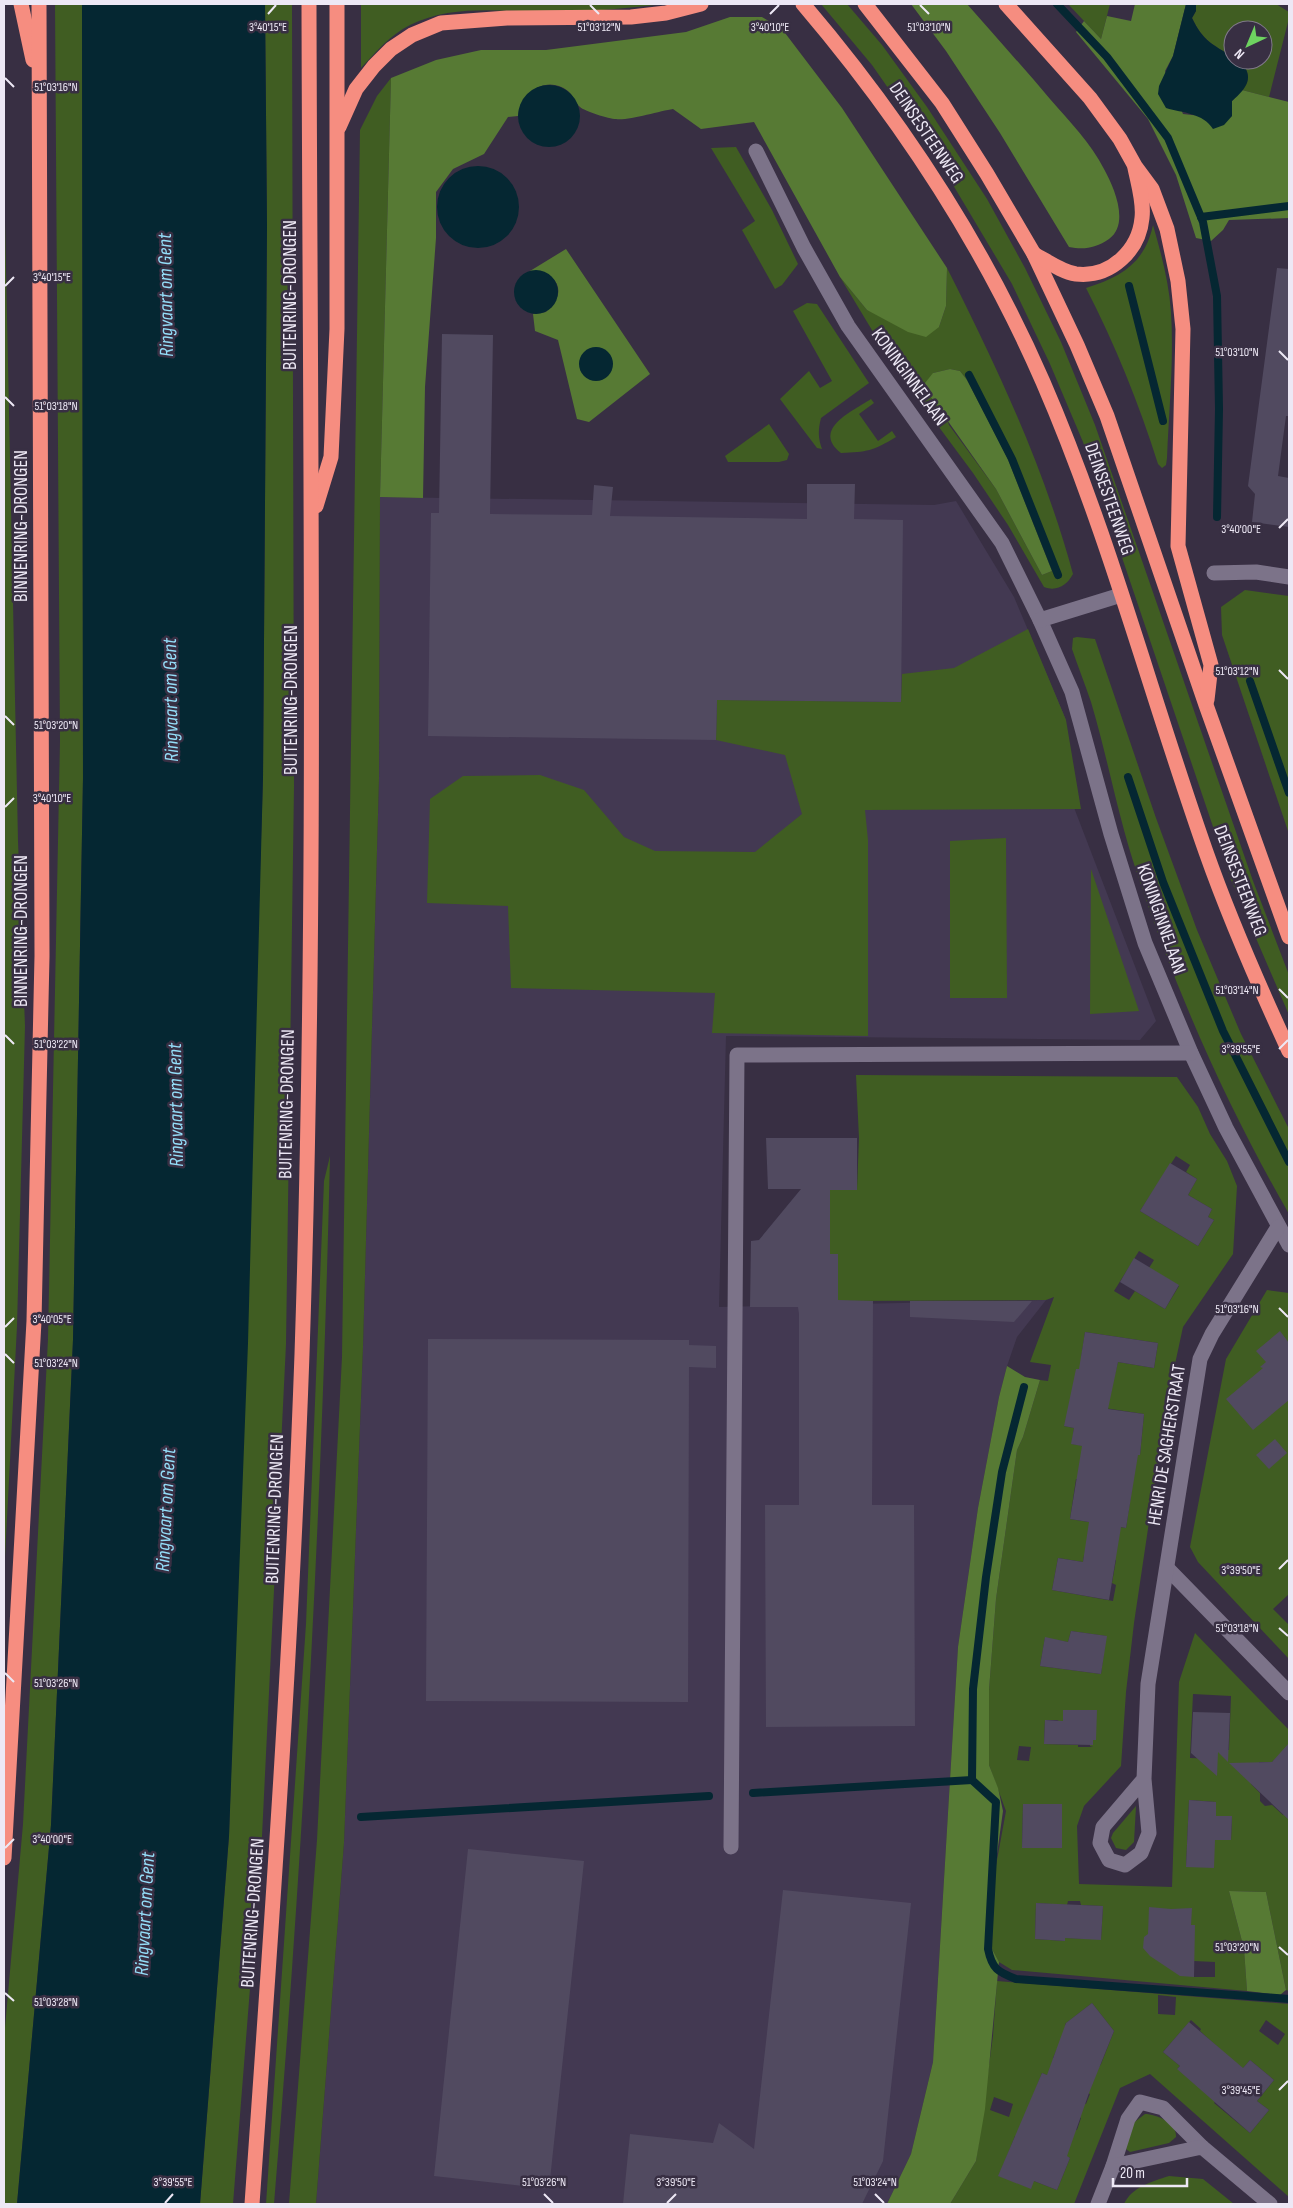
<svg xmlns="http://www.w3.org/2000/svg" width="1293" height="2208" viewBox="0 0 1293 2208" font-family="'Sofia Sans Condensed',sans-serif">
	<rect width="100%" height="100%" fill="#382f43"/>
	<!-- built -->
	<path fill="#433952" d="M380,497L934,505L956,501L1014,597L1066,720L1068,792L1156,1021L1140,1040L726,1036L719,1307L1046,1300L1017,1337L1007,1366L999,1397L978,1508L958,1647L933,2062L911,2154L887,2204H316L344,1843L363,1347L379,779Z"/>
	<!-- green -->
	<g fill="#405d22" fill-rule="evenodd">
		<path d="M4,4L5,221L18,841L25,1026L17,1326L4,1576Z"/>
		<path d="M55,4H82L83,778L73,1340L51,1825L17,2204H4V2039L23,1824L48,1339L60,741Z"/>
		<path d="M265,4H292L294,786L286,1344L262,1836L233,2204H200L229,1836L263,777L267,226Z"/>
		<path d="M361,4H664C627,8 591,12 553,12C507,12 453,3 410,25C390,35 376,52 361,68Z"/>
		<path d="M821,4H847L882,45L927,107L987,199L1025,268L1061,342L1095,425L1253,881L1289,975V1015L1231,880L1083,442L1050,364L1012,284L937,158L872,65Z"/>
		<path d="M1068,4H1110L1101,39Z"/>
		<path d="M1196,4H1276L1289,12V18L1269,97L1242,90C1252,79 1248,69 1239,60H1263V30H1233V57C1212,44 1203,41 1192,18L1196,11Z"/>
		<path d="M391,78L380,497L379,779L363,1347L344,1843L316,2204H289L317,1840L342,1357L360,130L377,96Z"/>
		<path d="M736,147L772,210L798,264L782,285L775,289L742,230L755,221L711,148Z"/>
		<path d="M1153,225C1161,253 1169,282 1171,312C1174,360 1169,409 1167,458L1166,465L1162,468L1158,464C1139,404 1115,344 1086,288C1121,277 1145,263 1153,225Z"/>
		<path d="M947,268C997,367 1044,467 1073,574C1067,585 1057,592 1044,587L1008,525L973,473L893,365L840,277L867,310L939,327L946,306ZM950,369L960,371L967,380L1007,457L1052,571L1042,575L996,489L949,425L933,373Z"/>
		<path d="M807,303L817,304L869,383L821,418C818,430 818,438 822,449L817,448L780,399L809,371L820,388L832,381L793,311Z"/>
		<path d="M871,399L874,403L859,414L878,441L892,431L896,437C873,451 867,452 841,453C811,429 853,411 871,399Z"/>
		<path d="M769,424L789,454L787,460L779,462H728L725,456Z"/>
		<path d="M1245,590L1289,596V834L1222,635L1221,607Z"/>
		<path d="M1028,629L1066,720L1081,809L865,810L868,840V1036L712,1033L715,993L511,988L508,906L427,903L430,799L463,776L540,775L584,790L624,837L655,851L755,852L802,814L785,755L716,740L717,700L901,702L902,674L954,668Z"/>
		<path d="M1077,637L1095,639L1156,818L1197,930L1241,1034L1289,1129V1214C1227,1106 1176,992 1137,873C1118,817 1108,759 1091,702C1085,684 1078,667 1072,649L1073,638Z"/>
		<path d="M1006,838L1007,998H950V841Z"/>
		<path d="M1091,869L1139,1011L1090,1014Z"/>
		<path d="M856,1075L1177,1077L1198,1107L1210,1134L1227,1161L1237,1186L1233,1254L1183,1327L1167,1401L1134,1623L1126,1692L1121,1766L1084,1806L1077,1826L1079,1884L1172,1887L1179,1682L1195,1633L1289,1730V1763L1280,1754L1272,1762H1259V1776L1251,1784L1260,1793V1801L1265,1806L1272,1805L1283,1815L1289,1809V1991L1286,1990L1266,1892L1229,1891L1244,1949L1247,1991L1012,1970L999,1962L992,1949L993,1882L1006,1811L989,1765V1690L996,1599L1017,1450L1023,1437L1040,1380L1048,1381L1051,1365L1030,1362L1054,1297L1046,1300L835,1301L837,1254H830V1190H857L859,1138ZM1176,1156L1190,1165L1186,1172L1197,1179L1188,1195L1212,1209L1208,1217L1214,1220L1198,1246L1140,1211ZM1139,1251L1154,1260L1149,1268L1179,1286L1165,1309L1135,1291L1129,1300L1114,1291ZM1085,1332L1158,1343L1154,1368L1118,1362L1115,1374L1081,1359ZM1078,1404L1144,1414L1140,1455L1072,1444L1074,1428L1064,1426ZM1076,1479L1132,1488L1126,1528L1070,1519ZM1084,1555L1116,1560L1112,1583L1116,1585L1113,1601L1052,1590L1058,1558L1083,1562ZM1071,1631L1106,1636L1101,1674L1040,1666L1045,1638L1068,1642ZM1193,1694L1231,1696L1229,1750H1215V1759L1190,1758ZM1064,1710L1096,1711V1740H1090V1746L1093,1747H1078V1745L1044,1744L1045,1720H1057L1063,1723ZM1019,1746L1031,1747L1029,1761L1017,1760ZM1189,1800L1216,1802V1816H1232L1231,1840H1215L1186,1867ZM1023,1804H1062V1848H1022ZM1068,1901H1080L1081,1905L1103,1906L1101,1939L1065,1938V1941L1035,1939L1036,1903L1067,1905ZM1194,1961L1215,1962V1977H1194Z"/>
		<path d="M330,1156C322,1506 303,1855 274,2204H266L306,1624L324,1181Z"/>
		<path d="M1267,1290L1289,1293V1594L1273,1609L1289,1625V1659L1198,1562L1190,1547L1226,1359Z"/>
		<path d="M1136,1806L1134,1842L1126,1850L1116,1848L1111,1838L1113,1833Z"/>
		<path d="M997,1981L1289,2004V2197L1150,2074L1120,2088L1074,2204H950L976,2161L993,2036ZM1158,1995L1176,1997L1175,2015L1158,2014ZM1092,2003L1114,2031L1101,2064L1094,2075L1053,2058L1057,2049L1074,2036L1065,2024ZM1191,2020L1201,2029L1200,2031L1221,2050L1177,2069L1180,2066L1163,2052ZM1266,2020L1285,2034L1278,2045L1259,2031ZM1250,2060L1274,2080L1257,2101L1269,2110L1250,2133L1214,2103ZM1042,2073L1090,2094L1086,2104L1068,2097L1062,2111L1081,2118L1077,2130L1027,2111ZM994,2097L1013,2104L1009,2117L990,2110ZM1015,2136L1070,2158L1057,2190L1034,2181L999,2176Z"/>
		<path d="M1145,2114C1156,2114 1177,2123 1176,2137L1169,2143L1130,2152L1126,2149L1132,2124Z"/>
		<path d="M1169,2176L1203,2179L1234,2204H1124C1132,2187 1151,2182 1169,2176Z"/>
	</g>
	<!-- forest -->
	<g fill="#577a34">
		<path d="M911,4H967C995,36 1023,67 1050,99C1069,121 1091,143 1104,169C1114,187 1130,224 1109,239C1096,248 1084,250 1069,247L1000,133L946,51Z"/>
		<path d="M1135,4H1186L1173,56L1165,71L1183,114L1201,116L1209,123L1232,116V101L1242,90L1289,102V218L1229,220L1223,230L1211,241L1196,238L1176,175L1148,119L1076,32L1084,21L1101,39L1107,16L1131,21Z"/>
		<path d="M730,17H762L782,29L842,108L947,268L946,306L939,327L926,337L908,332L867,310L840,277L754,122L701,129L673,109C660,111 627,121 616,119C609,119 584,111 580,107C575,103 573,95 568,91C546,74 521,93 518,116L508,117L484,154L453,169L436,192V238L425,387L423,498L380,497L391,78L436,60L481,50H546L686,32Z"/>
		<path d="M566,249L650,374L589,422L577,419L558,340L535,331L533,314L546,312C550,307 557,300 558,294C561,278 543,270 530,271Z"/>
		<path d="M950,369L960,371L967,380L1007,457L1052,571L1042,575L996,489L928,393L925,383L933,373Z"/>
		<path d="M1007,1366L1025,1377L1040,1380L1023,1437L1017,1450L996,1599L989,1690V1765L998,1788L1003,1811L993,1882L992,1949L999,1962L985,2109L976,2161L950,2204H887L911,2154L933,2062L958,1647L978,1508L999,1397Z"/>
		<path d="M1229,1891L1266,1892L1286,1990L1280,1995L1247,1991L1244,1949Z"/>
	</g>
	<!-- water -->
	<g fill="#052732">
		<path d="M82,4H265L267,226L263,777L248,1343L229,1836L200,2204H17L51,1825L73,1340L83,778Z"/>
		<path d="M1186,4H1196V11L1192,18C1203,41 1212,44 1233,57V60L1240,61C1255,77 1247,88 1232,101V116L1224,125L1213,129C1203,113 1183,113 1166,108L1158,94L1159,86L1173,56Z"/>
		<circle cx="549" cy="116" r="31"/>
		<circle cx="478" cy="207" r="41"/>
		<circle cx="536" cy="292" r="22"/>
		<circle cx="596" cy="364" r="17"/>
	</g>
	<g fill="none" stroke-linecap="round" stroke-linejoin="round">
		<!-- stream -->
		<g stroke="#052732" stroke-width="8">
			<path d="M1057,4L1107,57L1168,138L1203,222L1217,296L1219,409L1217,517"/>
			<path d="M1201,217L1289,206"/>
			<path d="M1129,286L1163,421"/>
			<path d="M969,375L1012,459L1058,575"/>
			<path d="M1250,681L1289,793"/>
			<path d="M1128,777L1163,882L1223,1031L1289,1162"/>
			<path d="M972,1780L996,1802L988,1949C992,1969 998,1972 1016,1979L1289,1999"/>
			<path d="M753,1793L972,1780L973,1689L986,1577L1002,1472L1024,1387"/>
			<path d="M361,1817L709,1796"/>
		</g>
	</g>
	<!-- building -->
	<g fill="#514a60">
		<path d="M1277,268L1289,269V416H1286L1278,476L1289,478V527L1252,522L1255,494L1248,486Z"/>
		<path d="M442,334L493,335L490,514L592,515L594,485L613,487L610,516L807,519V484H855L854,519L903,520L901,702L717,700L716,740L428,736L431,513H439Z"/>
		<path d="M766,1138H857V1190H830V1254H838V1300L873,1301L872,1505H914L915,1726L766,1727L765,1505H799V1314L798,1307H750L751,1241L759,1240L801,1189H768Z"/>
		<path d="M1170,1163L1197,1179L1188,1195L1212,1209L1208,1217L1214,1220L1198,1246L1140,1211Z"/>
		<path d="M1134,1258L1179,1285L1165,1309L1120,1282Z"/>
		<path d="M910,1301H1032L1014,1322L910,1317Z"/>
		<path d="M1280,1331L1289,1343V1400L1253,1430L1226,1399L1263,1368L1260,1367L1266,1362L1256,1351Z"/>
		<path d="M1085,1332L1158,1343L1154,1368L1118,1362L1108,1409L1144,1414L1140,1455H1138L1126,1528L1121,1527L1109,1600L1052,1590L1058,1558L1083,1562L1089,1522L1070,1519L1082,1446L1071,1444L1074,1428L1064,1426L1076,1369H1079Z"/>
		<path d="M428,1339L689,1340V1345L716,1346V1368L689,1367L688,1702L426,1701Z"/>
		<path d="M1275,1439L1287,1453L1269,1469L1256,1455Z"/>
		<path d="M1071,1631L1107,1636L1101,1674L1040,1666L1045,1637L1068,1642Z"/>
		<path d="M1063,1710H1097L1096,1740H1093V1745L1044,1744L1045,1720L1063,1721Z"/>
		<path d="M1193,1712L1230,1713L1228,1762L1218,1752L1217,1776L1191,1753Z"/>
		<path d="M1289,1743V1820L1229,1763L1272,1762Z"/>
		<path d="M1189,1800L1216,1802V1816H1232L1231,1840H1215L1214,1868L1186,1867Z"/>
		<path d="M1023,1804H1062V1848H1022Z"/>
		<path d="M468,1849L584,1861L549,2189L434,2176Z"/>
		<path d="M783,1890L911,1903L883,2161L862,2204H623L630,2134L713,2143L719,2123L754,2149Z"/>
		<path d="M1036,1903L1103,1906L1101,1940L1065,1938V1941L1035,1939Z"/>
		<path d="M1149,1907L1171,1909L1192,1908L1191,1925H1195L1194,1977L1180,1976L1150,1956L1143,1948L1144,1937L1148,1934Z"/>
		<path d="M1092,2003L1114,2031L1089,2093L1067,2156L1070,2158L1057,2190L1034,2181L1031,2189L998,2176L1042,2073L1047,2075L1066,2023Z"/>
		<path d="M1189,2022L1243,2068L1250,2060L1274,2080L1257,2101L1269,2110L1250,2133L1177,2069L1180,2066L1163,2052Z"/>
	</g>
	<g fill="none" stroke-linecap="round" stroke-linejoin="round">
		<!-- minor -->
		<g stroke="#7c7389" stroke-width="15">
			<path d="M756,151L804,248L848,326L1002,543L1040,620L1072,692L1111,834L1145,943L1191,1053L1226,1128L1289,1245"/>
			<path d="M1214,573L1256,572L1289,577"/>
			<path d="M1040,620L1121,595"/>
			<path d="M1168,1569L1289,1693"/>
			<path d="M1144,1779L1149,1833L1141,1853L1125,1865L1109,1860L1100,1843L1103,1827L1144,1779L1148,1684L1200,1359L1212,1334L1278,1227"/>
			<path d="M731,1847L737,1055L1191,1053"/>
			<path d="M1113,2166L1128,2119L1140,2102L1163,2108L1202,2147"/>
			<path d="M1098,2204L1113,2166L1202,2147L1270,2204"/>
		</g>
		<!-- highway -->
		<g stroke="#f68d80" stroke-width="15">
			<path d="M21,4L33,60"/>
			<path d="M803,4C901,119 983,244 1043,382C1109,534 1151,696 1206,852C1230,920 1259,986 1289,1051"/>
			<path d="M865,4L942,103L987,174L1034,254L1077,345L1107,416L1206,705L1289,937"/>
			<path d="M1006,4L1090,98L1120,139L1135,166L1152,189L1167,229L1178,281L1183,329L1178,546L1211,665L1207,700"/>
			<path d="M339,127L356,89L374,66L391,49L412,35L441,23L507,18L631,17L666,13L701,4"/>
			<path d="M1034,254C1047,261 1062,272 1076,274C1111,278 1139,250 1142,218C1144,202 1138,183 1135,168"/>
			<path d="M316,506L331,457L337,329V4"/>
			<path d="M4,1858L34,1321L42,956L39,4"/>
			<path d="M252,2204C272,1921 292,1638 302,1354C317,904 310,454 309,4"/>
		</g>
	</g>
	<!-- ticks -->
	<path fill="none" stroke="#ede8f5" stroke-width="2" d="M590,5L599,14M920,5L929,14M268,14L276,5M770,14L779,5M5,78L14,87M5,286L14,277M1279,351L1288,360M5,397L14,406M1279,528L1288,519M1279,670L1288,679M5,716L14,725M5,807L14,798M1279,989L1288,998M5,1035L14,1044M1279,1049L1288,1040M1279,1308L1288,1317M5,1327L14,1318M5,1354L14,1363M1279,1569L1288,1560M1279,1628L1288,1636M5,1673L14,1682M5,1848L14,1839M1279,1947L1288,1955M5,1993L14,2001M1279,2090L1288,2081M544,2194L553,2203M875,2194L884,2203M165,2203L173,2194M667,2203L676,2194"/>
	<g text-anchor="middle" dominant-baseline="central" stroke-width="5" stroke-linejoin="round" paint-order="stroke">
		<!-- street labels -->
		<g font-size="19" fill="#ede8f5" stroke="#382f43">
			<text transform="translate(926 133) rotate(56)">DEINSESTEENWEG</text>
			<text transform="translate(290 295) rotate(-90)">BUITENRING-DRONGEN</text>
			<text transform="translate(909 377) rotate(54)">KONINGINNELAAN</text>
			<text transform="translate(1109 499) rotate(71)">DEINSESTEENWEG</text>
			<text transform="translate(21 526) rotate(-90)">BINNENRING-DRONGEN</text>
			<text transform="translate(291 700) rotate(-90)">BUITENRING-DRONGEN</text>
			<text transform="translate(1240 881) rotate(69)">DEINSESTEENWEG</text>
			<text transform="translate(1161 919) rotate(71)">KONINGINNELAAN</text>
			<text transform="translate(21 931) rotate(-90)">BINNENRING-DRONGEN</text>
			<text transform="translate(287 1104) rotate(-89)">BUITENRING-DRONGEN</text>
			<text transform="translate(1167 1445) rotate(-81)">HENRI DE SAGHERSTRAAT</text>
			<text transform="translate(275 1509) rotate(-88)">BUITENRING-DRONGEN</text>
			<text transform="translate(253 1913) rotate(-86)">BUITENRING-DRONGEN</text>
		</g>
		<!-- water labels -->
		<g font-size="20" font-style="italic" fill="#94ddf8" stroke="#382f43">
			<text transform="translate(166 295) rotate(-91)">Ringvaart om Gent</text>
			<text transform="translate(171 700) rotate(-91)">Ringvaart om Gent</text>
			<text transform="translate(176 1105) rotate(-91)">Ringvaart om Gent</text>
			<text transform="translate(166 1510) rotate(-87)">Ringvaart om Gent</text>
			<text transform="translate(145 1914) rotate(-87)">Ringvaart om Gent</text>
		</g>
	</g>
	<g font-size="12" text-anchor="middle" fill="#ede8f5" stroke="#382f43" stroke-width="5" stroke-linejoin="round" paint-order="stroke">
		<text x="599" y="31">51°03'12"N</text>
		<text x="929" y="31">51°03'10"N</text>
		<text x="268" y="31">3°40'15"E</text>
		<text x="770" y="31">3°40'10"E</text>
		<text x="56" y="91">51°03'16"N</text>
		<text x="52" y="281">3°40'15"E</text>
		<text x="1237" y="356">51°03'10"N</text>
		<text x="56" y="410">51°03'18"N</text>
		<text x="1241" y="533">3°40'00"E</text>
		<text x="1237" y="675">51°03'12"N</text>
		<text x="56" y="729">51°03'20"N</text>
		<text x="52" y="802">3°40'10"E</text>
		<text x="1237" y="994">51°03'14"N</text>
		<text x="56" y="1048">51°03'22"N</text>
		<text x="1241" y="1053">3°39'55"E</text>
		<text x="1237" y="1313">51°03'16"N</text>
		<text x="52" y="1323">3°40'05"E</text>
		<text x="56" y="1367">51°03'24"N</text>
		<text x="1241" y="1574">3°39'50"E</text>
		<text x="1237" y="1632">51°03'18"N</text>
		<text x="56" y="1687">51°03'26"N</text>
		<text x="52" y="1843">3°40'00"E</text>
		<text x="1237" y="1951">51°03'20"N</text>
		<text x="56" y="2006">51°03'28"N</text>
		<text x="1241" y="2094">3°39'45"E</text>
		<text x="173" y="2186">3°39'55"E</text>
		<text x="676" y="2186">3°39'50"E</text>
		<text x="544" y="2186">51°03'26"N</text>
		<text x="875" y="2186">51°03'24"N</text>
	</g>
	<!-- border -->
	<rect width="1293" height="2208" fill="none" stroke="#ede8f5" stroke-width="10"/>
	<!-- north arrow -->
	<g transform="translate(1248 45) rotate(224)"><circle r="24" fill="#382f43" stroke="#80798a"/>
	<path d="M0-4L9 19L0 12L-9 19Z" fill="#6ed360"/>
	<text y="-8" font-size="14" font-weight="bold" text-anchor="middle" fill="#ede8f5">N</text>
	</g>
	<!-- scale -->
	<path d="M1113 2178v8h74v-8" fill="none" stroke="#ede8f5" stroke-width="2.5"/>
	<text x="1120" y="2178" font-size="15" fill="#ede8f5" stroke="#382f43" stroke-width="4" paint-order="stroke">20 m</text>
</svg>
